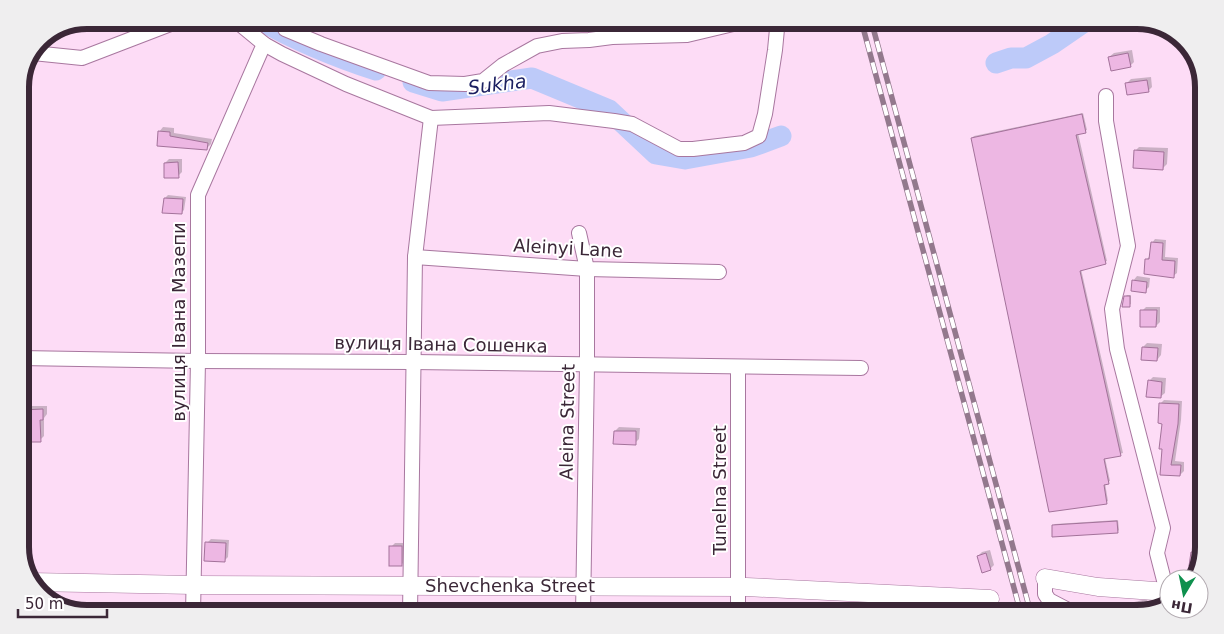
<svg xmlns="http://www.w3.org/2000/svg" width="1224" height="634" viewBox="0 0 1224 634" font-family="'DejaVu Sans',sans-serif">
	<rect width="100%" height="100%" fill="#fddcf6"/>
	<!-- shadow -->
	<g fill="#0003">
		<path d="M1132,50L1134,62L1130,66L1109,57L1114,53Z"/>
		<path d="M1151,77L1152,87L1148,91L1127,83L1131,79Z"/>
		<path d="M1083,113L1087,130L1078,133L1107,261L1081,269L1123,453L1105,458L1110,481L1105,483L1108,501L1106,502L972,138L974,136Z"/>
		<path d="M163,127L174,128V133L212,139L211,144L207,148L158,144L159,132Z"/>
		<path d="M1139,147L1168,148L1167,164L1163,168L1135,151Z"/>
		<path d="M169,159H182V172L178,176L165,163Z"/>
		<path d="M168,195L186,197L184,210L181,213L165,198Z"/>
		<path d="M1155,239L1166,240L1165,257L1178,258L1177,273L1173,276L1147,259L1150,256L1152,243Z"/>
		<path d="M1137,276L1150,278L1149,287L1145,291L1133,281Z"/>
		<path d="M1127,295H1131V304L1129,305L1125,297Z"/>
		<path d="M1146,307H1160V322L1156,326L1142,311Z"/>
		<path d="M1147,343L1162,344L1161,355L1157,360L1143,347Z"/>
		<path d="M1153,377L1166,378L1165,393L1160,397L1149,381Z"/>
		<path d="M1164,400L1182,401L1181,420L1175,461L1184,462V471L1180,475L1162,474L1163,422L1160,404Z"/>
		<path d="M27,406H47V414L44,418V436L40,440L20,433L23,429V410Z"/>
		<path d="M619,427L640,428L639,439L635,443L615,431Z"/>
		<path d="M1118,520L1119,530L1117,532L1053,526L1055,524Z"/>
		<path d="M211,539L229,540L228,557L224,561L207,543Z"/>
		<path d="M395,543H406L405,561L401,565L391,547Z"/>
		<path d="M1196,548L1204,549L1200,565H1191L1192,552Z"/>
		<path d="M990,550L994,565L990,569L978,556L982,552Z"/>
		<path d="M1147,599L1150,610L1132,614L1130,606L1134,602Z"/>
		<path d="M386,603H405L406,614H382V607Z"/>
		<path d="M870,606L889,607V614H866V610Z"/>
	</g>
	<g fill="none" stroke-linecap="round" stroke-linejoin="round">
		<!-- river -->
		<g stroke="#bdcaf9" stroke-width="21">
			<path d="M260,20C297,41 336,57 376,70"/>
			<path d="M996,63L1011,58H1026L1052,44L1087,20"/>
			<path d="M413,82L442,91L532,78L609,110L656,154L685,159L751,147L781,136"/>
		</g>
	</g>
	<!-- building -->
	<g fill="#edb7e3" stroke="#a3729a">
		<path d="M1128,53L1131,67L1111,71L1108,57Z"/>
		<path d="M1147,80L1149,92L1127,95L1125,83Z"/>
		<path d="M1082,114L1086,133L1076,135L1106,264L1080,271L1121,456L1104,459L1109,484L1104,485L1107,504L1049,512L971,138Z"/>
		<path d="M158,131L170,132V136L208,143L207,150L157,146Z"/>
		<path d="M1134,150L1164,152L1163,170L1133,168Z"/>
		<path d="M178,162L179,178H164V163Z"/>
		<path d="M164,198L183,199L182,214L162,213Z"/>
		<path d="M1151,242L1163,243L1162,260L1175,261L1174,278L1144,274L1145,259H1149Z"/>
		<path d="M1132,280L1147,282L1146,293L1131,291Z"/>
		<path d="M1124,296H1130V307H1122Z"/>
		<path d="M1140,310H1157L1156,327H1140Z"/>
		<path d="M1142,347L1158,348L1157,361L1141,360Z"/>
		<path d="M1148,380L1162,382L1161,398L1146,397Z"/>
		<path d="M1159,403L1179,404L1178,424L1171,465H1181L1180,476L1160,475L1162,449H1159L1162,424L1158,423Z"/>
		<path d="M43,409V420H40L41,442H20V432H22V410Z"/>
		<path d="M614,431H636V445L613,444Z"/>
		<path d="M1117,521L1118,533L1052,537V525Z"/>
		<path d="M205,542L226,543L225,562L204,561Z"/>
		<rect x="389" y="546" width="13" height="20"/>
		<path d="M1191,552L1203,553L1200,567L1189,566Z"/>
		<path d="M986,553L991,570L982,573L977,556Z"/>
		<path d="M1143,602L1146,612L1130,614L1128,606Z"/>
	</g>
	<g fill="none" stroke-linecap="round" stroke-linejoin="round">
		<defs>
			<g id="minor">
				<path d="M235,20L264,44L282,54L346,84L431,118L549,113L614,121L632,124L679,149H693L744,143L759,136L765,114L775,50L777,29L774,23L771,20"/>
				<path d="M285,29L321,44L429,83L465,84L483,81L503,65L537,46L562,41L589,40L612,37L687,35L750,20"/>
				<path d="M33,53L82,58L181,20"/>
				<path d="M1106,96V121L1128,246L1112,309L1117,349L1163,528L1157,553L1167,592"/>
				<path d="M579,233L587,269V365L583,614"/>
				<path d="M415,257L587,269L719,272"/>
				<path d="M20,358L198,361L413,362L861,368"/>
				<path d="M738,367V614"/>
				<path d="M1045,578V594L1049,600L1076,614"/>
				<path d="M193,614L198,361V195L264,44"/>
				<path d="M410,614L415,257L431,118"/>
				<path d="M898,614V595"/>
			</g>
			<g id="tertiary">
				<path d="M1045,578L1098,587L1169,592"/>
				<path d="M30,582L194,585L746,587L990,599"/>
			</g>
		</defs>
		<!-- minor casing -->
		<use href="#minor" stroke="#a8779f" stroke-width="16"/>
		<!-- tertiary casing -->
		<use href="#tertiary" stroke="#a8779f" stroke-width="19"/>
		<!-- minor -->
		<use href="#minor" stroke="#fff" stroke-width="14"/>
		<!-- tertiary -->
		<use href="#tertiary" stroke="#fff" stroke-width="18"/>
		<defs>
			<g id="rail">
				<path d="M861,20L1021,614"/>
				<path d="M871,20L1031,614"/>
			</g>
		</defs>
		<!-- rail casing -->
		<use href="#rail" stroke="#93798d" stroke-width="5.5"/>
		<!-- rail -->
		<use href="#rail" stroke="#fff" stroke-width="4" stroke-dasharray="11" stroke-linecap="butt"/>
	</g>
	<g text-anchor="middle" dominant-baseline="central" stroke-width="4" stroke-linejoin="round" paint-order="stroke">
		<!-- street labels -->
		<g font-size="18" fill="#3b2737" stroke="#fff">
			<text transform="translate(568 248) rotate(3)">Aleinyi Lane</text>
			<text transform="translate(178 322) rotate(-90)">вулиця Івана Мазепи</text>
			<text transform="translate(441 344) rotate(1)">вулиця Івана Сошенка</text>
			<text transform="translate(567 422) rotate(-89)">Aleina Street</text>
			<text transform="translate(719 490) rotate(-90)">Tunelna Street</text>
			<text x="510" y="585">Shevchenka Street</text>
		</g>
		<!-- water labels -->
		<g font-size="19" font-style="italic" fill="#1b2061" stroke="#fff">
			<text transform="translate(497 84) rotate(-7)">Sukha</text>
		</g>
	</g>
	<!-- crop -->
	<path d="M0 0H1224V634H0ZM87 29H1137A58 58 0 0 1 1195 87V547A58 58 0 0 1 1137 605H87A58 58 0 0 1 29 547V87A58 58 0 0 1 87 29Z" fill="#efeeef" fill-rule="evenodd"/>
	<path fill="none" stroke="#3b2737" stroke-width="6" d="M87 29H1137A58 58 0 0 1 1195 87V547A58 58 0 0 1 1137 605H87A58 58 0 0 1 29 547V87A58 58 0 0 1 87 29Z"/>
	<!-- north arrow -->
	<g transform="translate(1184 594) rotate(190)"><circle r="24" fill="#ffffff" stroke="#b1a9af"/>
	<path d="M0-4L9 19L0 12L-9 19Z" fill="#0e904d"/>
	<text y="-8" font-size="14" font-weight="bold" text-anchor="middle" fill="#3b2737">Пн</text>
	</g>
	<!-- scale -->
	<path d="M18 609v8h89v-8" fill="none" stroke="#3b2737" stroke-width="2.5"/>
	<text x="25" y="609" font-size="15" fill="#3b2737" stroke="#ffffff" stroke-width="4" paint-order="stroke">50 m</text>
</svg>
